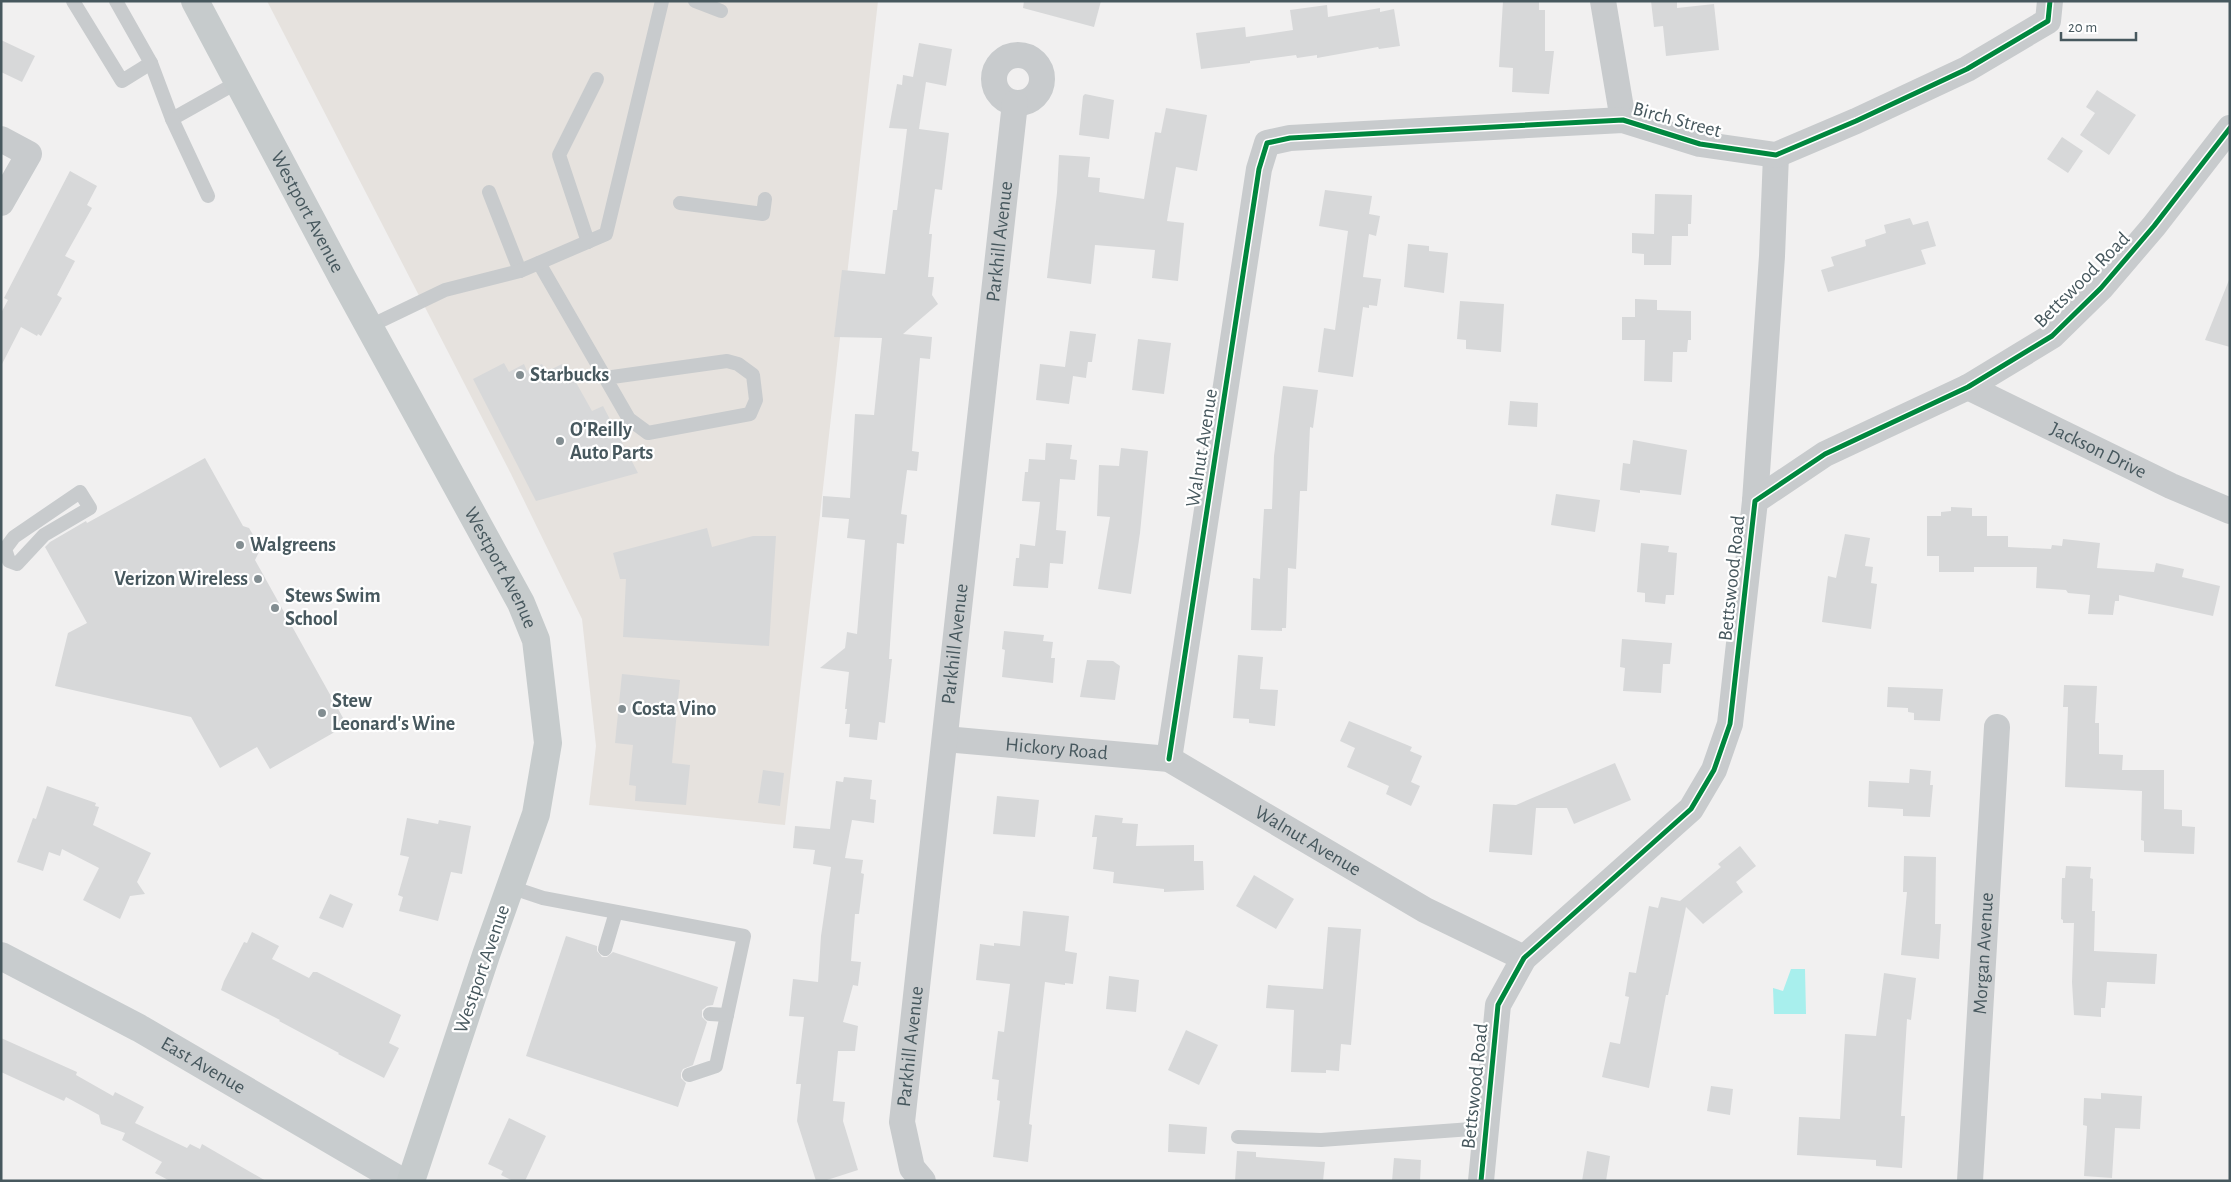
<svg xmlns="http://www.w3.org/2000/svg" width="2231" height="1182" viewBox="0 0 2231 1182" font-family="'Alegreya Sans',sans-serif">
	<rect width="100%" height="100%" fill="#f1f0f0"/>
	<!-- commercial -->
	<path fill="#e6e2de" d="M267,1H878L785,825L589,805L596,746L582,619L511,474Z"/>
	<!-- water -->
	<path fill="#a8efed" d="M1791,969H1805L1806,1014H1774L1773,988L1783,991Z"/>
	<!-- building -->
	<g fill="#d7d8d9">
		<path d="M1024,1H1101L1094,27L1023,8Z"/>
		<path d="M1503,1H1539V10H1545V51H1554L1549,94L1512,92L1513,68L1499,67Z"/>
		<path d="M1651,1H1677V8L1714,4L1719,50L1666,56L1663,26L1654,27Z"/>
		<path d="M1327,5L1328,17L1380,8V12L1394,9L1400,46L1379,49L1378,47L1317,58V55L1297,58L1296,55L1250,61V63L1201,69L1196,33L1245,27L1246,37L1293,30L1290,10Z"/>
		<path d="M1,40L35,56L22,82L1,72Z"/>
		<path d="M919,43L952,49L946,86L926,82L919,129L949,133L942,190L935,189L929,234H932L928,277H934L932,295L938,304L903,334L932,337L930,359L920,358L912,451L919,452L917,471L907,470L901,514L907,515L904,544L897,543L889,659H892L885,723L879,722L877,740L849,737L850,724H845L847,709H845L849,672L820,668L845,648L847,632L857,634L865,540L847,538L849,519L822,517L823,496L850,498L855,414L874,415L882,338L834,337L842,270L885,274L893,210H897L907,129L889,128L897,84L902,85L903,75L913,77Z"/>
		<path d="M2097,90L2136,115L2109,155L2080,135L2095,113L2086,107Z"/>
		<path d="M1085,94L1114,100L1109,139L1079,135L1083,96Z"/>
		<path d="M1166,108L1207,115L1197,171L1176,167L1167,221L1184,223L1178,281L1152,278L1155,250L1095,245L1091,284L1047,278L1057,193L1059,155L1090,157L1088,177L1100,178L1099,192L1144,199L1155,132L1161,133Z"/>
		<path d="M2062,137L2083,151L2068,173L2047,159Z"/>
		<path d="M70,171L97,186L87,205L92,208L65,256L75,261L57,295L62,298L41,336L38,334L37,336L21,327L1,366V313L8,300L4,298Z"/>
		<path d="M1325,190L1372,196L1369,214L1380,216L1376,236L1369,234L1363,277L1381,279L1377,306L1369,305V308L1363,307L1353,377L1318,372L1324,328L1335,330L1348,231L1319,226Z"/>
		<path d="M1655,194L1692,195L1691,224H1688V236H1672L1671,265H1644V254L1632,253V233L1654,234Z"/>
		<path d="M1910,218L1913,225L1928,221L1936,246L1921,250L1926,264L1828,292L1821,270L1834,266L1831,257L1866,246L1865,240L1886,233L1884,225Z"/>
		<path d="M1408,244L1429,246V251L1448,253L1444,293L1404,287Z"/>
		<path d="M2229,280H2230V347L2205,340Z"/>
		<path d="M1635,299L1657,300V310L1691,311V340H1688L1687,352H1673L1672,382L1644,381L1645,340H1622V317H1635Z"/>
		<path d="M1460,301L1504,304L1501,352L1466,349V340L1457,339Z"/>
		<path d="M1070,331L1096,334L1092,362H1088L1086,378L1073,376L1069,404L1036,400L1040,364L1065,367Z"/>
		<path d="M1138,339L1171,343L1164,394L1132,390Z"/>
		<path d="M504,363L509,372L524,364L527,371L542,364L546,372L562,364L565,371L569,370L592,411L603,406L638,473L536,501L473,379Z"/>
		<path d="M1283,386L1318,390L1313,428L1310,427L1307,491H1300L1296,569L1288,568L1286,628H1282V631L1251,630L1253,578L1260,579L1264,509H1272L1274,456Z"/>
		<path d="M1510,401L1538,403L1537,427L1508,425Z"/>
		<path d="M1633,440L1687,450L1681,495L1640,490V493L1620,490L1623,463L1630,464Z"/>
		<path d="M1046,443L1072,445L1070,459L1077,460L1075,480L1060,479L1056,530L1066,531L1063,564L1050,563L1048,588L1013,586L1016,558H1019L1020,544L1035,546L1040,502L1022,501L1025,472H1028L1029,459L1045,460Z"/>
		<path d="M1121,448L1148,451L1140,533L1131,594L1098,589L1110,517L1097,516L1099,465L1119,466Z"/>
		<path d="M205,458L243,526L249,528L261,548L255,560L347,725L270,769L257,747L220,768L191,717L55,686L68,633L87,623L45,547L50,542L86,521L87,523Z"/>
		<path d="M1556,494L1600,500L1595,532L1551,525Z"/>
		<path d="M1951,507L1972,508V516H1987V536H2008V547L2051,549L2052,545L2062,546L2063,539L2100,543L2097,568L2154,572L2156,563L2184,569L2182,577L2220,586L2213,616L2119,595V601H2115L2113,615L2088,614L2090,595L2068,593L2066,590L2036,588L2037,567H1974V572H1939V556H1927V516H1941V512L1951,511Z"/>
		<path d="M707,528L712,547L753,536H776L769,646L623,637L626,579H620L613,553Z"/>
		<path d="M1845,534L1870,538L1865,566L1873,567L1871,583L1877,584L1871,629L1822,622L1828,576L1836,578Z"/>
		<path d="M1641,543L1669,546L1668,552L1677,553L1674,595H1666L1665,604L1645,602V593L1637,592Z"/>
		<path d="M1004,631L1044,635L1043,641L1053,642L1051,658H1055L1053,683L1002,677L1005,650L1002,649Z"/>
		<path d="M1622,639L1672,643L1670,664H1663L1661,693L1623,691L1625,668L1620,667Z"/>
		<path d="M1238,655L1263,657L1260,689L1278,690L1275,726L1249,723V719L1233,718Z"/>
		<path d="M1087,660L1113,661L1120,666L1115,700L1080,697Z"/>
		<path d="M622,674L680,680L672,763L690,765L686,805L635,801L636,786L629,785L633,745L615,743Z"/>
		<path d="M2064,685L2097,686L2095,723H2099V754L2123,755L2122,770H2164V809L2182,810V826L2195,827L2194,854L2144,852V841L2141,840L2142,791L2065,787L2068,707H2063Z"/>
		<path d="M1888,687L1943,689L1940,721L1914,720V713L1908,712V708L1887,707Z"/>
		<path d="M1349,721L1412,747L1410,751L1422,756L1411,782L1420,786L1411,806L1386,794L1389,786L1347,767L1355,748L1340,741Z"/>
		<path d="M1615,763L1631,800L1574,824L1567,808H1536L1532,855L1489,852L1493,804L1516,805Z"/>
		<path d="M1910,769L1931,771L1930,785H1933L1930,817L1903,816V809L1868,807L1869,781L1909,783Z"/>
		<path d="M763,770L784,773L780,806L758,803Z"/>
		<path d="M844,777L872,780L870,799L876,800L874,823L852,820L845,858L863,860L861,873L864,874L859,914H855L851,961L861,962L858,986L853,985L843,1022L858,1026L855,1051H838L833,1101L845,1102L843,1121L858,1170L824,1181H816L797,1121L801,1084H796L804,1017L789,1016L793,979L818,982L821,936L831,867L813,864L815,850L793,848L795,826L830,829L836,781L843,782Z"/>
		<path d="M47,786L96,803L95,806L99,807L93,825L151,853L137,882L145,894L130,896L120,919L83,900L99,868L62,849L60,856L49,852L43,871L17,862L33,818L36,819Z"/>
		<path d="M997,796L1039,800L1035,837L993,834Z"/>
		<path d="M1095,815L1123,818L1122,823L1138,824L1136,846L1194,845V861H1203L1204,890L1164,892V889L1113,883L1114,872L1093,869L1097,837H1092Z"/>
		<path d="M407,818L438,824L439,820L471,826L462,874L451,872L438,921L399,911L403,897L398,895L409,857L400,855Z"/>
		<path d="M1740,846L1756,866L1736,882L1743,892L1703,924L1686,907L1668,995H1666L1649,1088L1602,1077L1610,1042L1620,1044L1629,997L1625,996L1629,972L1636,973L1649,906L1658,908L1661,897L1680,901L1721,867L1718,864Z"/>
		<path d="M1904,856L1936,857L1935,924H1941L1939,959L1901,955L1907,892H1903Z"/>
		<path d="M2066,866L2091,867L2090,878L2093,879L2092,911H2095L2094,951L2157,954L2155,984L2107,982L2105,1008H2101V1017L2074,1015L2072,982L2074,923H2063V920L2061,919L2062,878H2065Z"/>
		<path d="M1254,875L1294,899L1276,929L1236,906Z"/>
		<path d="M330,894L353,904L343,928L319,918Z"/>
		<path d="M1023,911L1069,916L1065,951L1077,953L1073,984L1065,983V985L1045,982L1029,1124L1032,1125L1028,1162L993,1157L1000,1101L997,1100L999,1080L992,1079L998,1031L1004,1032L1010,984L976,980L980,944L994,946V943L1020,946Z"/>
		<path d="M1328,927L1361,929L1351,1045L1341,1044L1339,1071L1326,1070V1073L1291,1072L1294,1010L1266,1008L1268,985L1323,989Z"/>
		<path d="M252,932L279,946L272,959L309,978L313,972H317L401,1015L389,1043L399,1048L384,1078L338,1054L339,1053L279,1021L280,1020L221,990L224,981L244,942L247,943Z"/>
		<path d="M566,936L597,946V951L602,957H607L613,952L718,987L713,1005L707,1006L702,1010V1017L707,1022L693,1065L683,1069L681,1073V1078L686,1083L678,1107L526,1056Z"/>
		<path d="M1884,973L1916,978L1911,1020L1907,1019L1901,1116H1905L1902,1168L1876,1166V1160L1797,1155L1799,1117L1840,1119L1845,1034L1876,1036Z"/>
		<path d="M1109,976L1139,980L1136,1012L1106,1009Z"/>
		<path d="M1186,1030L1218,1045L1199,1085L1168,1070Z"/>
		<path d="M1,1038L77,1072L76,1075L113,1096L115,1092L144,1107L135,1123L187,1148L190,1144L200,1149L202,1144L266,1181H170L155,1173L162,1162L122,1140L125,1133L101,1124L99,1115L66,1097L64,1101L1,1072Z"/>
		<path d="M1711,1086L1733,1089L1730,1115L1707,1111Z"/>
		<path d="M2101,1093L2142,1096L2140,1129L2115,1128L2112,1178L2084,1176L2087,1126L2083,1125L2084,1098L2101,1099Z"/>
		<path d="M509,1118L546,1136L525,1181H513L501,1175L503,1171L488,1164Z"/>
		<path d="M1169,1124L1207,1127L1205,1154L1168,1152Z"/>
		<path d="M1237,1151L1256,1152V1157L1325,1162L1323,1181H1235Z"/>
		<path d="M1587,1151L1610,1156L1606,1181H1582Z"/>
		<path d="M1394,1158L1421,1160L1420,1181H1392Z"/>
	</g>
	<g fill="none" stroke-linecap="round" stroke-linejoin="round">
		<!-- service -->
		<g stroke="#c8cbcd" stroke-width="14">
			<path d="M73,1L122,81L151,63"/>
			<path d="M116,1L151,63L172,119L238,82"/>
			<path d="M695,1L721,11"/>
			<path d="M172,119L208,196"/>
			<path d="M489,192L520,271"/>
			<path d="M680,203L763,214L765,199"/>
			<path d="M588,242L559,155L597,79"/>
			<path d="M539,263L629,419L648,433L750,414L756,400L753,375L738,364L727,361L605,378"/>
			<path d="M370,326L445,290L520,271L606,234L662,1"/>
			<path d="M80,492L90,508L44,535L17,564L9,561L5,549L14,537Z"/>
			<path d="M510,887L543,898L744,936L716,1066L689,1075"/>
			<path d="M605,949L616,912"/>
			<path d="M710,1014L727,1015"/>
			<path d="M1238,1137L1321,1140L1485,1128"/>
		</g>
		<!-- minor -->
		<g stroke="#c8cbcd" stroke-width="26">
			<path d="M1603,1L1623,120"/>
			<circle cx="1018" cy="79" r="24"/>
			<path d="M1,139L29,154L1,203"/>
			<path id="s1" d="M1968,387L2171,486L2230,511"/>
			<path d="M1755,501L1772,256L1776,155"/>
			<path id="s2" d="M945,739L1169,759L1425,910L1524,958"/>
			<path d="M1169,759L1259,169L1267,143L1290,138L1623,120L1700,144L1776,155L1856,121L1967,69L2048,21L2050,1"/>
			<path id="s3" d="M923,1181L912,1168L902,1122L1015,103"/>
			<path d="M1481,1181L1498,1005L1524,958L1691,809L1714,770L1730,724L1755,501L1825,454L1968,387L2052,336L2101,288L2154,226L2230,128"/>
			<path id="s4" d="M1970,1181L1997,727"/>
		</g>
		<!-- secondary -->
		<path stroke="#c8ccce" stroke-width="28" id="s5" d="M1,956L139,1028L401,1181"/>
		<!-- primary -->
		<path stroke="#c6cbcc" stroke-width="28" id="s6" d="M195,1L343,279L521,603L536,640L548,743L536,814L486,955L411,1181"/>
		<defs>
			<g id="cycleway">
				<path d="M1169,759L1259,169L1267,143L1290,138L1623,120L1700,144L1776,155L1856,121L1967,69L2048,21L2050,1"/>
				<path d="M1481,1181L1498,1005L1524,958L1691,809L1714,770L1730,724L1755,501L1825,454L1968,387L2052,336L2101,288L2154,226L2230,128"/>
			</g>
		</defs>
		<!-- cycleway casing -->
		<use href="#cycleway" stroke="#fff" stroke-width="8"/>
		<!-- cycleway -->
		<use href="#cycleway" stroke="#00873e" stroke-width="5"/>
	</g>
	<!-- markers -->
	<g fill="#828d91" stroke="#fff" stroke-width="2">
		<circle cx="520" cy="375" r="5"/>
		<circle cx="560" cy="441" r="5"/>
		<circle cx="240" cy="545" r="5"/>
		<circle cx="258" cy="579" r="5"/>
		<circle cx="275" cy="608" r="5"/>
		<circle cx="622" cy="709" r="5"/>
		<circle cx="322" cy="713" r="5"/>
	</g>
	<g text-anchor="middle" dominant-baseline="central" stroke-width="4.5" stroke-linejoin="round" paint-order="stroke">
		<!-- street labels -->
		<g font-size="20" fill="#47585e" stroke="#fff">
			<text transform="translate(1677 120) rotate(15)">Birch Street</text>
			<text stroke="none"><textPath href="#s6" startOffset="239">Westport Avenue</textPath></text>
			<text stroke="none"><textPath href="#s3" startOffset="950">Parkhill Avenue</textPath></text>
			<text transform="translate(2082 280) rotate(-45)">Bettswood Road</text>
			<text transform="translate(1202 448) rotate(-81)">Walnut Avenue</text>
			<text stroke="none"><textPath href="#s1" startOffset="145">Jackson Drive</textPath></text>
			<text stroke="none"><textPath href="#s6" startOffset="644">Westport Avenue</textPath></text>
			<text transform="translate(1732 578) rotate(-84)">Bettswood Road</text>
			<text stroke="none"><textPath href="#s3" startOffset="545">Parkhill Avenue</textPath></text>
			<text stroke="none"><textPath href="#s2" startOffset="112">Hickory Road</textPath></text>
			<text stroke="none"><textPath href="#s2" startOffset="386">Walnut Avenue</textPath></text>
			<text stroke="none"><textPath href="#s4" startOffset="228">Morgan Avenue</textPath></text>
			<text transform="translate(482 969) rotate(-71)">Westport Avenue</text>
			<text stroke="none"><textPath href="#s3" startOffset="140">Parkhill Avenue</textPath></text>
			<text stroke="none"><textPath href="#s5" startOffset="230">East Avenue</textPath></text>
			<text transform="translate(1475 1086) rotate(-84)">Bettswood Road</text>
		</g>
		<!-- poi labels -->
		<g font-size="20" font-weight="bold" fill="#47585e" stroke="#fff" text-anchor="start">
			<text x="530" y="375">Starbucks</text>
			<text x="570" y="430">O'Reilly<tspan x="570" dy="23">Auto Parts</tspan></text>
			<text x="250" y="545">Walgreens</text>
			<text x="248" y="579" text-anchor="end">Verizon Wireless</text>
			<text x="285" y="596">Stews Swim<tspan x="285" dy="23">School</tspan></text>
			<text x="332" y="701">Stew<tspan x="332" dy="23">Leonard's Wine</tspan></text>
			<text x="632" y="709">Costa Vino</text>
		</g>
	</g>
	<!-- border -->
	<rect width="2231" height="1182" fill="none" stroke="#47585e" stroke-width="5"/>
	<!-- scale -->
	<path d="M2061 32v8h75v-8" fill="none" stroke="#47585e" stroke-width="2.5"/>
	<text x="2068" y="32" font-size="15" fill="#47585e" stroke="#ffffff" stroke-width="4" paint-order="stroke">20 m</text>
</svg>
